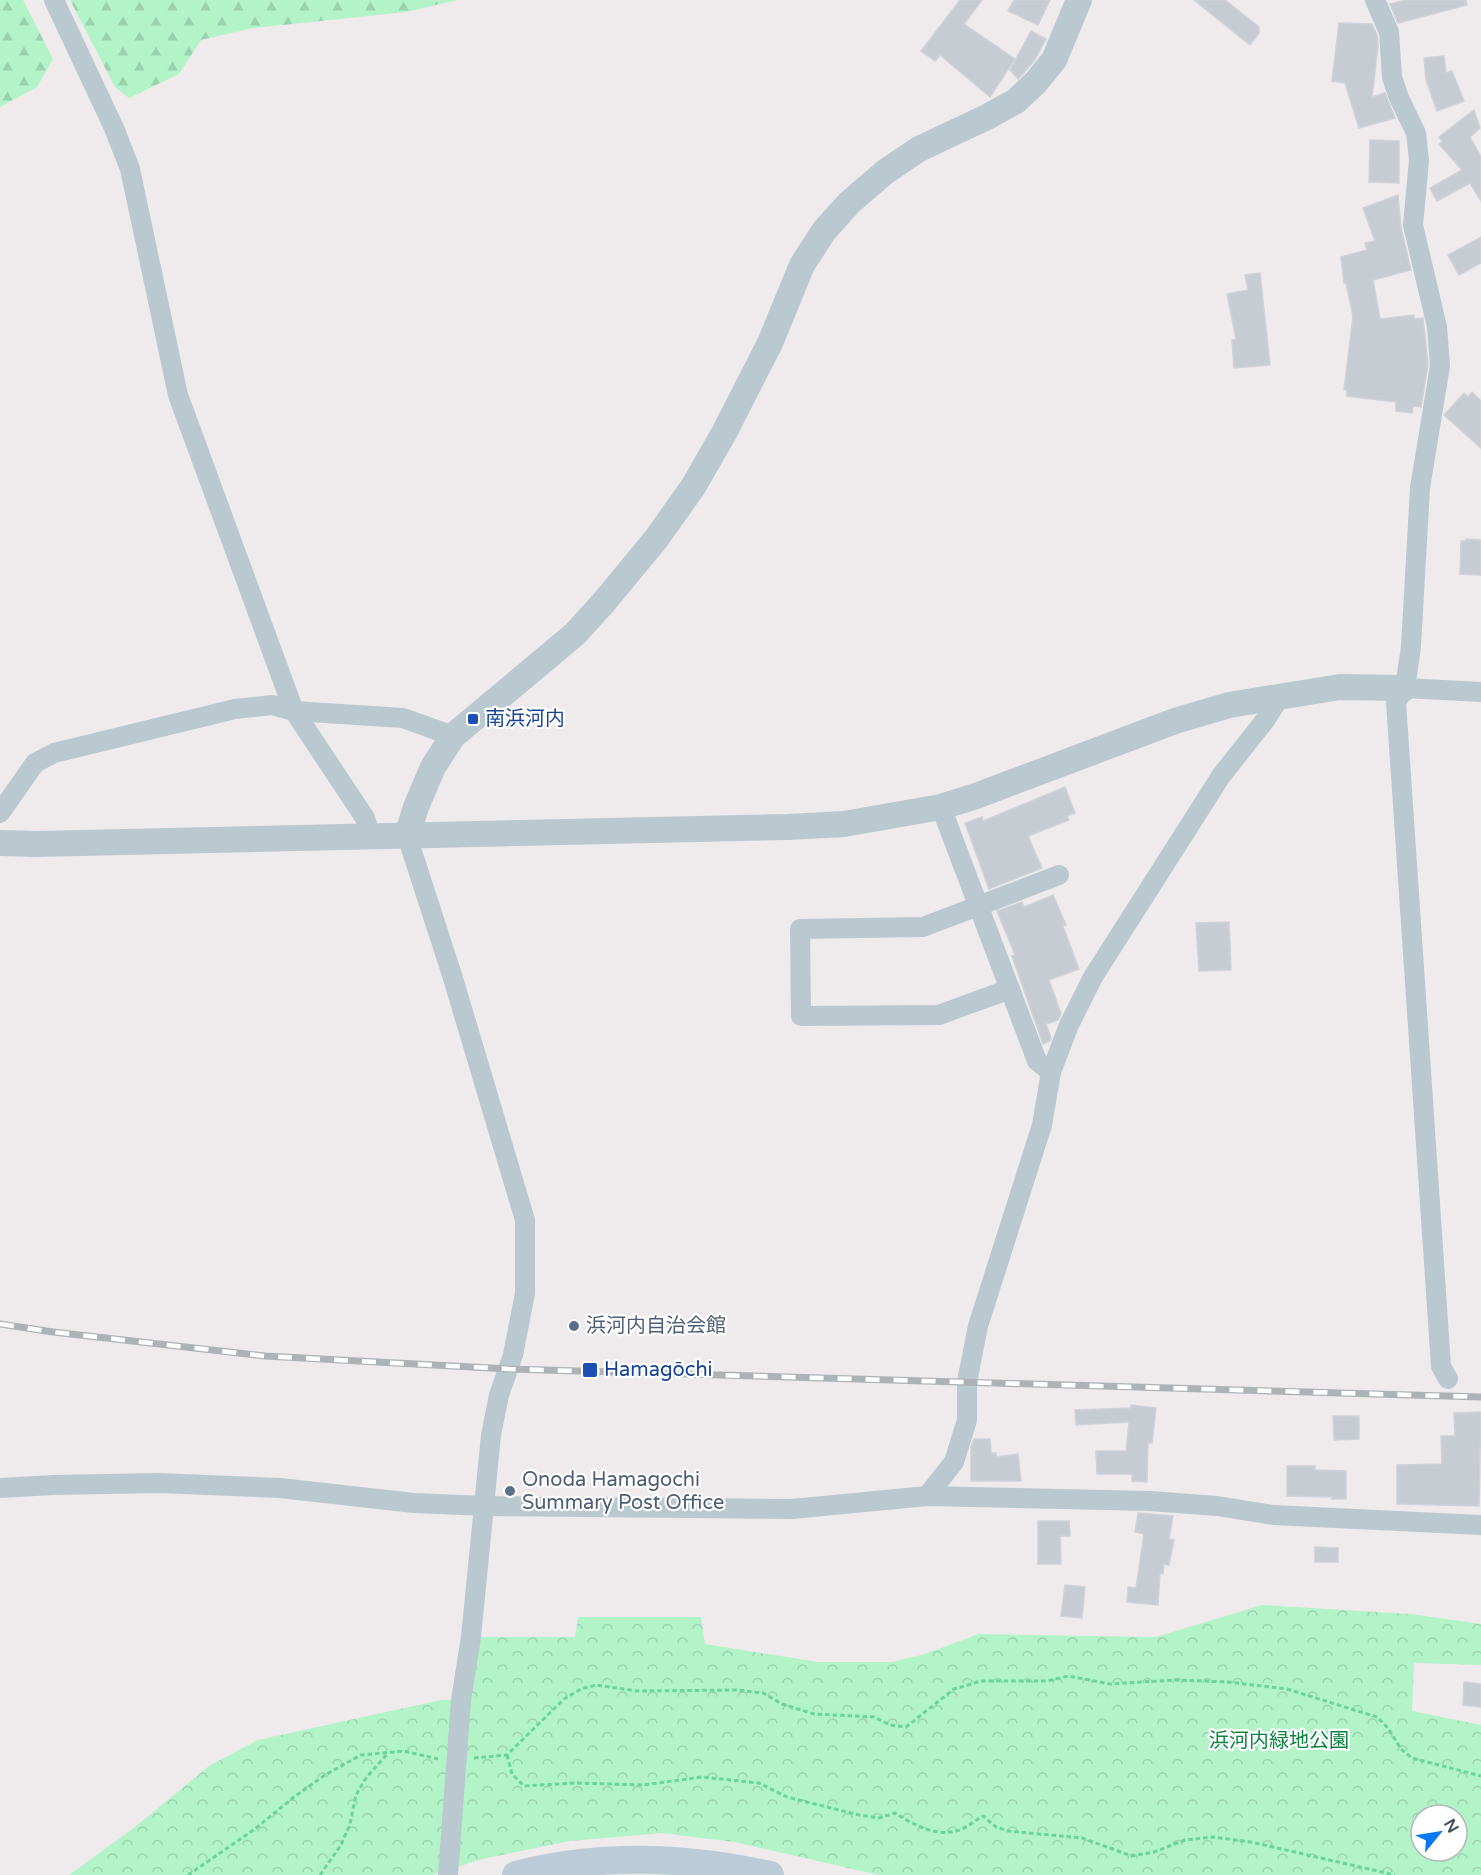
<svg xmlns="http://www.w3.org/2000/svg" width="1481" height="1875" viewBox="0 0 1481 1875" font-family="'Varela Round','Noto Sans JP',sans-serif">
	<defs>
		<pattern id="forest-firs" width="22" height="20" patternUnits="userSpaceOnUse" patternTransform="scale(1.5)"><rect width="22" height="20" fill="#b3f3c8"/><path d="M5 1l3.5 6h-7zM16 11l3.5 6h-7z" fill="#9bd2ae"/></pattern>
		<pattern id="park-crowns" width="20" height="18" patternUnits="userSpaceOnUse" patternTransform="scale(1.5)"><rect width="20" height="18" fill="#b3f3c8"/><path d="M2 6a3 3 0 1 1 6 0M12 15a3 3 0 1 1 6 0" fill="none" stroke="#9bd2ae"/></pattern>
	</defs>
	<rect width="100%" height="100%" fill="#efebec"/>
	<!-- forest -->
	<g fill="url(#forest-firs)">
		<path d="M0,0H23L53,59L37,87L0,107Z"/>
		<path d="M70,0H458L406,12L253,28L201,40L179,74L129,98L115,87Z"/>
	</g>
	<!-- park -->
	<path fill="url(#park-crowns)" fill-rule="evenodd" d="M1262,1605L1411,1614L1481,1624V1665L1414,1663L1412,1711L1481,1725V1875H879L734,1842L662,1833L570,1841L482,1859L432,1875H69L135,1827L209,1766L258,1740L441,1700H460L471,1637H575L578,1617H701L705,1644L818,1662H892L925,1654L979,1634L1156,1637ZM1421,1815H1457V1851H1421Z"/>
	<!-- building -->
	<g fill="#c7ccd2" stroke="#cfd2d9" stroke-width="1.5">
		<path d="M960,0H982L964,24L1015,59L990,97L940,55L935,61L921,51Z"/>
		<path d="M1014,0H1050L1038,25L1008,11Z"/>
		<path d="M1194,0H1225L1259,27V33L1250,45Z"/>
		<path d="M1406,0H1466L1467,5L1398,23L1390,4Z"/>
		<path d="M1339,23L1372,24L1377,35L1378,46L1372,97L1385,93L1395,118L1359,128L1345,83L1332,81Z"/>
		<path d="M1031,31L1046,39L1034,61L1018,79L1010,70Z"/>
		<path d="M1444,56L1446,73L1452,71L1464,101L1437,111L1426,80L1424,58Z"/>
		<path d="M1474,110L1480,128L1470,137L1481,157V201L1470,183L1437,201L1430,188L1462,170L1439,144L1442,141L1439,137Z"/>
		<path d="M1370,140L1399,141V183L1369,182Z"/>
		<path d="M1398,195L1401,228L1411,270L1373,280L1380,319L1414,315V319L1423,318L1428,365L1421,407L1413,406L1412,413L1396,411V402L1347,396V390H1344L1353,316L1346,283H1344L1341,257L1367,250L1365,243L1375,241L1363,208Z"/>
		<path d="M1481,237V263L1459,275L1448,255Z"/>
		<path d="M1260,273L1270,365L1234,368L1232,340L1236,339L1227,294L1248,290L1245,275Z"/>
		<path d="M1472,392L1481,401V448L1444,415L1464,393L1468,397Z"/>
		<path d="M1466,539L1481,540V575L1460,574L1461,541H1466Z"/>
		<path d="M1065,787L1075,813L1067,816L1069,820L1028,836L1042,868L989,889L965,823L982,817L983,821Z"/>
		<path d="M1053,895L1066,925L1063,926L1079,969L1049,980L1061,1014L1058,1020L1046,1024L1051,1038L1050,1041L1043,1044L1012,956L1015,955L997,911L1022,902L1024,907Z"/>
		<path d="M1229,922L1231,970L1199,971L1196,923Z"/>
		<path d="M1131,1405L1156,1408L1152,1443H1148L1147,1482L1132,1481V1474H1097L1096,1451H1126L1129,1422L1076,1425L1075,1410L1131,1408Z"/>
		<path d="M1481,1412L1479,1506L1397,1504V1465L1442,1464L1441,1436H1455L1454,1413Z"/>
		<path d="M1333,1416H1359V1439L1334,1440Z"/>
		<path d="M974,1439H990L991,1453H996V1457L1018,1454L1021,1481H971V1447Z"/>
		<path d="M1287,1466H1315V1470L1346,1471V1499H1332V1497L1287,1496Z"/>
		<path d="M1138,1513L1173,1516L1169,1539L1174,1540L1169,1565L1164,1564L1163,1574L1160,1573L1158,1605L1127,1602L1128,1587L1136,1588L1144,1534L1135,1532Z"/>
		<path d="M1038,1521H1069L1070,1536H1060L1061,1564H1038Z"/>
		<path d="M1315,1547L1338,1548V1562H1315Z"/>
		<path d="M1065,1585L1085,1587L1082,1618L1061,1616Z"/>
		<path d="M1464,1682L1481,1684V1707L1463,1705Z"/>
	</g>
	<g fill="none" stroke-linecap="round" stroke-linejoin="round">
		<!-- path -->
		<g stroke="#68d599" stroke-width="3" stroke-dasharray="4.5 3" stroke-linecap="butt">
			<path d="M507,1755L512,1774L524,1786L576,1783L643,1785L702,1777L759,1783L787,1797L859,1815L879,1818L895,1813C914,1825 939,1839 962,1829C969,1826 976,1820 983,1816L996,1827L1008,1831L1082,1838L1132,1856L1154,1852L1185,1840L1213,1837L1251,1842L1395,1875"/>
			<path d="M474,1758L507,1755L564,1699L581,1689L596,1685L637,1691L737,1690L763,1693L782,1704L814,1714L874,1717L890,1725L906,1727L954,1689L981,1681H1047L1068,1676L1110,1684L1175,1680L1228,1682L1287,1689L1377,1717L1388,1728L1401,1749L1412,1758L1481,1776"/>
			<path d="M188,1875L255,1829L294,1797L325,1775L361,1755L404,1751L438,1759"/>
			<path d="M320,1875L341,1845L350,1824L356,1795L366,1778L388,1753"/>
		</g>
		<!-- minor -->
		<g stroke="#bac8d0" stroke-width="20">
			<path d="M54,0L114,128L130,169L178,395L280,673L294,711L365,818L371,837"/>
			<path d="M1375,0L1389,32L1392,77L1399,98L1416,133L1419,160L1413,225L1437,327L1440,366L1420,488L1411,647L1405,688L1396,702L1441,1366L1448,1379"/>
			<path d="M1405,688L1481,692"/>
			<path d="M941,807L1037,1061L1051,1072"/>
			<path d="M0,813L35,763L54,753L235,709L272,705L294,711L403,718L453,736"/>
			<path d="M407,836L452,975L525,1220V1293L513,1355L499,1395L491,1435L471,1637L461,1700L448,1875"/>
			<path d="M1010,989L939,1015L801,1016L800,929L923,927L1059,875"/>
			<path d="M0,1488L53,1485L159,1483L280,1488L414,1503L485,1506L792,1509L927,1496L1150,1501L1217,1506L1273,1515L1481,1525"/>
			<path d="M927,1496L954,1462L967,1420V1382L978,1326L1042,1125L1051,1072L1069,1025L1093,977L1221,776L1266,719L1281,695"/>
		</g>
		<!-- tertiary -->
		<g stroke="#bac8d0" stroke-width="26">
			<path d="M407,836L416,807L433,767L453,736L575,634L604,602L656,539L693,487L724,433L770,343L802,265L824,231L849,203L885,172L919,149L987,117L1016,101L1036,82L1054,60L1079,0"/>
			<path d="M0,843L37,844L788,827L844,824L941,807L976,796L1175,721L1229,705L1340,687L1405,688"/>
		</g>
		<!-- secondary -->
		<path stroke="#bccbd8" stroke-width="28" d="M516,1875C599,1853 688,1857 770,1875"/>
		<defs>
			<path id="rail" d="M0,1324L53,1332L265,1356L509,1369L1481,1397"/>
		</defs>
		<!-- rail casing -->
		<use href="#rail" stroke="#adb2b7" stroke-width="7"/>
		<!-- rail -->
		<use href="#rail" stroke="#fff" stroke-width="4.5" stroke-dasharray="14" stroke-linecap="butt"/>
	</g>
	<!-- markers -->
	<g fill="#1a4fb4" stroke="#fff" stroke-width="2">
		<rect x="467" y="713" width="12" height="12" rx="3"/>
		<rect x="582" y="1362" width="16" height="16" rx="3"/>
	</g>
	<g fill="#5c6f8a" stroke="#fff" stroke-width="2">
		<circle cx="574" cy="1326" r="6"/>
		<circle cx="510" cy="1491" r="6"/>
	</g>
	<g text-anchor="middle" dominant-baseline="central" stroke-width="4.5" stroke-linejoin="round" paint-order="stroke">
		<!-- transit labels -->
		<g font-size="20" fill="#164399" stroke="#fff" text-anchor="start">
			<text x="485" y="719">南浜河内</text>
			<text x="604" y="1370">Hamagōchi</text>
		</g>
		<!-- service labels -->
		<g font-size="20" fill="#4e5e75" stroke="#fff" text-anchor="start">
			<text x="586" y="1326">浜河内自治会館</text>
			<text x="522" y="1480">Onoda Hamagochi<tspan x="522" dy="23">Summary Post Office</tspan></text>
		</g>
		<!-- park labels -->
		<g font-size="20" fill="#0c8341" stroke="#fff">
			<text x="1279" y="1741">浜河内緑地公園</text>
		</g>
	</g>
	<!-- north arrow -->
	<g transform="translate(1439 1833) rotate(60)"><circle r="28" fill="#ffffff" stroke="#b3b9bd" stroke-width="1.5"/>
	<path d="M0-4.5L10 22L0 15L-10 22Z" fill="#0579f0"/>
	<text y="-9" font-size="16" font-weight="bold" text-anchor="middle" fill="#42515b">N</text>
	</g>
</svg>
